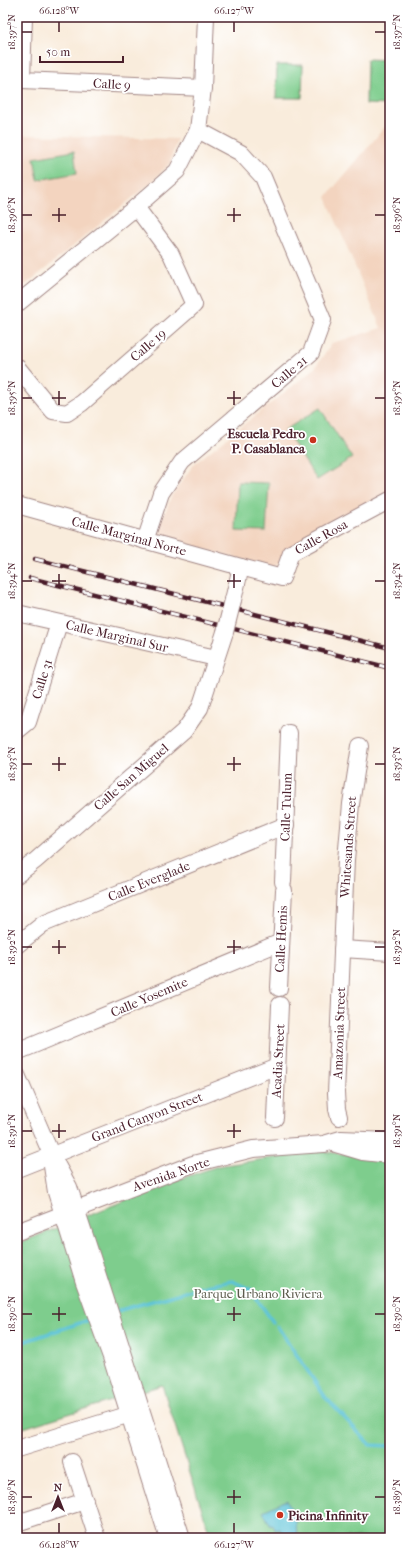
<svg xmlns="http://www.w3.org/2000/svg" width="407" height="1555" viewBox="0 0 407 1555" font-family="'IM FELL French Canon',serif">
	<rect width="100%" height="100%" fill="#fff"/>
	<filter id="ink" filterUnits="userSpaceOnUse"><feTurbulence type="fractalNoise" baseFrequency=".025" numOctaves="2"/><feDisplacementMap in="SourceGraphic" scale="8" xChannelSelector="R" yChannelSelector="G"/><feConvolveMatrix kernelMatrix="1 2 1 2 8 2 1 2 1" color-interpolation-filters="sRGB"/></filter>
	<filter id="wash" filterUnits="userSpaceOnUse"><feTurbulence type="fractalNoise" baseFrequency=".012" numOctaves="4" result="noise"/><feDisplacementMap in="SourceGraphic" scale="16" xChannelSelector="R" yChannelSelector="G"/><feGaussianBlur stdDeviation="0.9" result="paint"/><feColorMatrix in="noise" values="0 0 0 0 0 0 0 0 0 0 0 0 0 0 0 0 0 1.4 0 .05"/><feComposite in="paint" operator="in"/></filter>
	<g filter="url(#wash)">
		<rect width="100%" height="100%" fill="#f9ecdc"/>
		<!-- built -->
		<g fill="#f3d4bf">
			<path d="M390,121V490L282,557L278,564L271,567L162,537L157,533L172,495L194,464L314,369L332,343L381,328L326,197Z"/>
			<path d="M17,135L177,139L170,163L153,181L17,292Z"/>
		</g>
		<!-- green -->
		<g fill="#7ecd8d" stroke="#64765c">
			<path d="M367,59L390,60V105L366,104Z"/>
			<path d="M277,65H303L302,98H276Z"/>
			<path d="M74,151L77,173L38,180L34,158Z"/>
			<path d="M320,408L352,458L317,480L285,430Z"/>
			<path d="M238,482L269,483L266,532L236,531Z"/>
			<path d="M318,1151L362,1156L390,1165V1538H211L162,1385L17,1430V1244L168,1183L218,1166L279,1157L285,1152Z"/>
		</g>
		<!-- water -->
		<path fill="#5bc3d7" stroke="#527181" d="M287,1500L296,1519L297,1538H283L280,1529L275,1530L274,1526L270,1525L263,1511Z"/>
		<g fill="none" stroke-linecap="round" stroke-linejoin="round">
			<!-- stream -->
			<g stroke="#5bc3d7" stroke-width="3.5">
				<path d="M117,1311L206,1286L232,1281L250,1289L273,1322"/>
				<path d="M277,1326L326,1398L370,1445L390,1446"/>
				<path d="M17,1344L92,1319"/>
			</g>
		</g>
	</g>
	<g filter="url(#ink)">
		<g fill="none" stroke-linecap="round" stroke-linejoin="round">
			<defs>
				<g id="minor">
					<path d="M24,17L22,80L203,88"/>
					<path d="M17,304L136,207L177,171L198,130L203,88L206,17"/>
					<path d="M17,367L53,411L67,413L82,403L194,305L171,254L136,207"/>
					<path d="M17,505L241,567"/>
					<path d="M145,541L161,493L182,462L311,353L323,320L263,177L241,153L198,130"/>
					<path d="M233,600L241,567L282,578L291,553L390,500"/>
					<path d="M17,613L216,658"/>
					<path d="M17,731L28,722L59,623"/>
					<path d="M17,875L35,861L184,731L200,708L225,632"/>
					<path d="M283,882L289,733"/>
					<path d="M17,945L43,924L286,825"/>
					<path d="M342,949L390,952"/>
					<path d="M279,988L284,890"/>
					<path d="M17,1052L281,942"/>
					<path d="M17,1075L51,1154L69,1187L123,1352L182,1538"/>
					<path d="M339,1117L337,1109L336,1093L346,860L351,804L360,746"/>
					<path d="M275,1118L280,1005"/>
					<path d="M336,1144L363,1152L390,1155"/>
					<path d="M52,1166L56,1192L84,1282L111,1357L168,1538"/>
					<path d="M17,1169L277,1066"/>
					<path d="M17,1232L193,1164L253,1149L324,1144L341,1139L390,1141"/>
					<path d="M17,1449L140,1411"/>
					<path d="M72,1462L97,1538"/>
					<path d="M17,1523L85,1501"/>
				</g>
			</defs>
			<!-- minor casing -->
			<use href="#minor" stroke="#a28684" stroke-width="18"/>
			<!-- minor -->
			<use href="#minor" stroke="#fff" stroke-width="16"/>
			<defs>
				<g id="rail">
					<path d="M35,559L390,648"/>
					<path d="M30,578L390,668"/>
				</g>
			</defs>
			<!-- rail casing -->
			<use href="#rail" stroke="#4a1f2b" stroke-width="4.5"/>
			<!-- rail -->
			<use href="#rail" stroke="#fff" stroke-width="3" stroke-dasharray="9" stroke-linecap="butt"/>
			<defs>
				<path id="minor-bridge" d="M225,632L233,600"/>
			</defs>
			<!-- minor-bridge casing -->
			<use href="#minor-bridge" stroke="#a28684" stroke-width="18" stroke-linecap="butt"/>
			<!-- minor-bridge -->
			<use href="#minor-bridge" stroke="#fff" stroke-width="16"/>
		</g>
	</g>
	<!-- ticks -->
	<path fill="none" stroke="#4a1f2b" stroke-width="1.5" d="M59,22V32M234,22V32M22,32H32M375,32H385M59,208V222M234,208V222M22,215H32M52,215H66M227,215H241M375,215H385M59,391V405M234,391V405M22,398H32M52,398H66M227,398H241M375,398H385M59,574V588M234,574V588M22,581H32M52,581H66M227,581H241M375,581H385M59,757V771M234,757V771M22,764H32M52,764H66M227,764H241M375,764H385M59,940V954M234,940V954M22,947H32M52,947H66M227,947H241M375,947H385M59,1124V1138M234,1124V1138M22,1131H32M52,1131H66M227,1131H241M375,1131H385M59,1307V1321M234,1307V1321M22,1314H32M52,1314H66M227,1314H241M375,1314H385M234,1490V1504M22,1497H32M227,1497H241M375,1497H385M59,1523V1533M234,1523V1533"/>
	<!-- markers -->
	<g fill="#c8321e" stroke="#fff" stroke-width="1.5">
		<circle cx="313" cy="440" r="4"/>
		<circle cx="280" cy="1515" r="4"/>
	</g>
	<g text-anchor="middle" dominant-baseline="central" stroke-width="3.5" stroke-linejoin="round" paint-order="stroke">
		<!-- street labels -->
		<g font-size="13" fill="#4a1f2b" stroke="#fff">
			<text transform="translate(112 84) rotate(3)">Calle 9</text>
			<text transform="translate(148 345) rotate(-41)">Calle 19</text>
			<text transform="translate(289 372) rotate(-40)">Calle 21</text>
			<text transform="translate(129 536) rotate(15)">Calle Marginal Norte</text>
			<text transform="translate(321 537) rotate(-29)">Calle Rosa</text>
			<text transform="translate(117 636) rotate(13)">Calle Marginal Sur</text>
			<text transform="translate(42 679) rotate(-73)">Calle 31</text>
			<text transform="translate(131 777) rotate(-41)">Calle San Miguel</text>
			<text transform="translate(286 807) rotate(-88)">Calle Tulum</text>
			<text transform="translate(348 847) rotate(-86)">Whitesands Street</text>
			<text transform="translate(149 881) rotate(-22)">Calle Everglade</text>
			<text transform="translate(281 939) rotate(-87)">Calle Hemis</text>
			<text transform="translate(149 997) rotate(-23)">Calle Yosemite</text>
			<text transform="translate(339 1033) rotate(-88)">Amazonia Street</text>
			<text transform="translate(278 1061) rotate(-87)">Acadia Street</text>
			<text transform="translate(147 1117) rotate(-21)">Grand Canyon Street</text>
			<text transform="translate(171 1174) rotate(-19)">Avenida Norte</text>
		</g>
		<!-- poi labels -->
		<g font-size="13" font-weight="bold" fill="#4a1f2b" stroke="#fff" text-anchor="end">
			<text x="305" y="433">Escuela Pedro<tspan x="305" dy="15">P. Casablanca</tspan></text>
			<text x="288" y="1515" text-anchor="start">Picina Infinity</text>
		</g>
		<!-- park labels -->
		<g font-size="13" fill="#5c5c4d" stroke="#fff">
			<text x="258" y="1293">Parque Urbano Riviera</text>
		</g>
	</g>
	<!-- margin -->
	<rect width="407" height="1555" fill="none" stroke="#fff" stroke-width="44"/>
	<!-- north arrow -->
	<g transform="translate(58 1497)" stroke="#ffffff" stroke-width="3" paint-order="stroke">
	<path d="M0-3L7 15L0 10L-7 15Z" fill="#4a1f2b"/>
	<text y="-6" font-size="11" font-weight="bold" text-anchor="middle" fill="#4a1f2b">N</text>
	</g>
	<!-- scale -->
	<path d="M40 56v6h83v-6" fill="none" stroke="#4a1f2b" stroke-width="2"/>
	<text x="46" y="56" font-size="12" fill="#4a1f2b" stroke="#ffffff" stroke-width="3" paint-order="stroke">50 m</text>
	<rect x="22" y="22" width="363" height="1511" fill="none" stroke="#4a1f2b" stroke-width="1.5"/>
	<g font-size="10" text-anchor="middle" fill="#4a1f2b">
		<text x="59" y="14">66.128°W</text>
		<text x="234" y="14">66.127°W</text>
		<text transform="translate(11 32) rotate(-90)" y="4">18.397°N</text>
		<text transform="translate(396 32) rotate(-90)" y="4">18.397°N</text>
		<text transform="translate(11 215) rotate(-90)" y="4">18.396°N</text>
		<text transform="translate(396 215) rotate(-90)" y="4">18.396°N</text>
		<text transform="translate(11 398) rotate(-90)" y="4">18.395°N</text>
		<text transform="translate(396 398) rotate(-90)" y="4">18.395°N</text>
		<text transform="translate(11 581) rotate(-90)" y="4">18.394°N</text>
		<text transform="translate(396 581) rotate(-90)" y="4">18.394°N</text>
		<text transform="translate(11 764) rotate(-90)" y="4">18.393°N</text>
		<text transform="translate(396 764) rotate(-90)" y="4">18.393°N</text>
		<text transform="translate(11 947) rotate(-90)" y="4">18.392°N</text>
		<text transform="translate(396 947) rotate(-90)" y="4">18.392°N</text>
		<text transform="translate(11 1131) rotate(-90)" y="4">18.391°N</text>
		<text transform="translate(396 1131) rotate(-90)" y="4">18.391°N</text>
		<text transform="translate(11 1314) rotate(-90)" y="4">18.390°N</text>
		<text transform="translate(396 1314) rotate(-90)" y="4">18.390°N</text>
		<text transform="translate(11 1497) rotate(-90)" y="4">18.389°N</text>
		<text transform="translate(396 1497) rotate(-90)" y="4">18.389°N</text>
		<text x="59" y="1548">66.128°W</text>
		<text x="234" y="1548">66.127°W</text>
	</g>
</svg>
